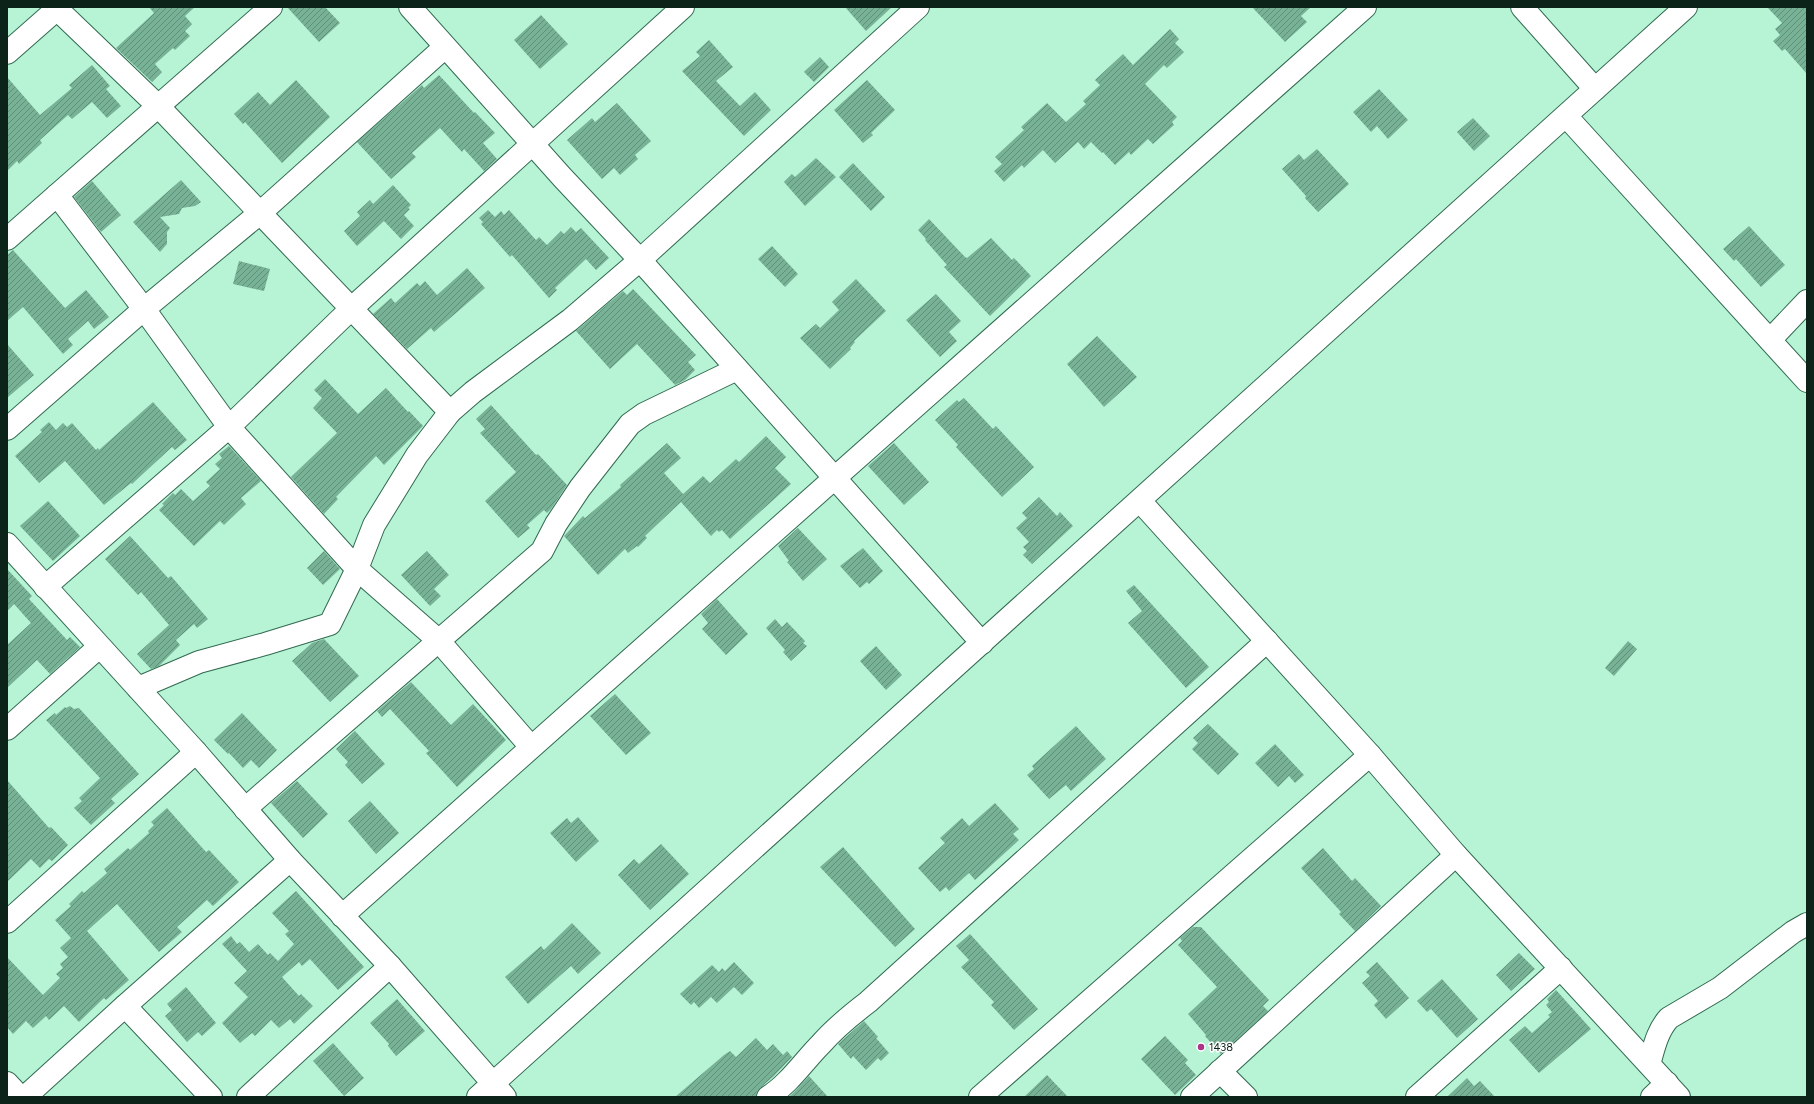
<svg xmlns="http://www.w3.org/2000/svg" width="1814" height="1104" viewBox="0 0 1814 1104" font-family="Figtree,sans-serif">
	<defs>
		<pattern id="building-hatch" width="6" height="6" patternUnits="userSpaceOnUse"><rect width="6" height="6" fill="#78b296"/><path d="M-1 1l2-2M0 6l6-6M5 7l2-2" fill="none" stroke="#619079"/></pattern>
	</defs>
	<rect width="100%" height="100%" fill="#b7f3d5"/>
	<!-- building -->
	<g fill="url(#building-hatch)">
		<path d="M149,7H195L185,16L192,24L185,31L190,36L175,50L173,48L155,64L162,72L152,82L116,48L154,13Z"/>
		<path d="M287,7H325L340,23L319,42Z"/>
		<path d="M845,7H892L866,31Z"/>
		<path d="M1252,7H1311L1301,16L1307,22L1285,42Z"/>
		<path d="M1767,7H1807V74L1785,49L1782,51L1773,41L1780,35L1775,29L1782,23Z"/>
		<path d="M541,15L568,44L540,69L514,40Z"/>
		<path d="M1170,29L1179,39L1175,43L1184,52L1167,68L1164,65L1145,84L1177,117L1172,122L1174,125L1153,144L1148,139L1131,155L1129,152L1115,165L1103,152L1102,153L1091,142L1084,149L1078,142L1055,163L1043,150L1024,168L1022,165L1004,182L994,171L1002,164L995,157L1024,130L1021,127L1047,103L1066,122L1086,104L1083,101L1100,85L1095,80L1123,54L1133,65Z"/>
		<path d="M709,40L733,67L716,81L740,106L755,92L771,110L744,136L682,71L700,56L696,52Z"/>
		<path d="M820,57L829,67L814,82L804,72Z"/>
		<path d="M92,65L110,86L106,89L121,106L107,118L92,102L72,119L68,115L40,140L42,143L19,164L17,161L7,171V77L40,115L72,88L69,85Z"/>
		<path d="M439,75L474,113L475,112L495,133L483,143L497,159L484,171L464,149L462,152L440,128L412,153L416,157L391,179L357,142L422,85L424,88Z"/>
		<path d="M296,80L330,117L282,163L245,122L243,124L234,114L258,92L270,105Z"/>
		<path d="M867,80L895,110L871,133L873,135L863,143L834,110Z"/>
		<path d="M1379,89L1408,120L1388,139L1377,126L1371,132L1353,112Z"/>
		<path d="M617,103L651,141L635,155L638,159L620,175L614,168L602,179L567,140L592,118L595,122Z"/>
		<path d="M1473,118L1490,136L1474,151L1457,132Z"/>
		<path d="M1317,149L1349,184L1318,212L1305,198L1306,196L1282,169L1299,154L1304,160Z"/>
		<path d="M816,158L836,177L805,206L784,182L792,174L795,177Z"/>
		<path d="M853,163L885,197L871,211L839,177Z"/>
		<path d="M181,180L201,202L195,206L182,208L179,214L160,217L170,228L167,232V244L160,252L133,222Z"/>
		<path d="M92,181L121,215L101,232L74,197Z"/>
		<path d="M393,185L411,205L408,208L410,209L404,215L414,226L401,239L384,221L357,246L344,231L360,216L357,212L370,200L373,204Z"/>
		<path d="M488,210L495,217L501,211L504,215L509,210L536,240L539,237L547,245L561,231L564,234L571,227L576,232L581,228L609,258L596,270L586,259L555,288L557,290L549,298L512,255L510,257L481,224L483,222L479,218Z"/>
		<path d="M929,219L965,257L967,258L991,238L1012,260L1014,258L1031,276L990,316L944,267L947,265L925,240L926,239L918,230Z"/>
		<path d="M1749,226L1785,265L1761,287L1736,259L1734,261L1723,249Z"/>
		<path d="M772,246L798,274L785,287L758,259Z"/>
		<path d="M13,250L65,308L86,290L109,317L94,329L88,321L68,339L73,345L63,354L23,307L7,321V255Z"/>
		<path d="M239,261L270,269L264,291L233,284Z"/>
		<path d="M467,268L485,288L434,332L431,328L407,349L373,314L391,298L395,303L417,283L420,286L425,281L437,295Z"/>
		<path d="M856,279L886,311L854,341L855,342L850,348L851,349L830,369L800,338L816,324L820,328L839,310L832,302Z"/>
		<path d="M633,289L696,355L688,362L695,370L685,380L675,385L637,344L610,369L576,331L623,291L627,295Z"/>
		<path d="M936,294L961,321L949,332L957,341L940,357L906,320Z"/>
		<path d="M1097,336L1137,377L1104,407L1067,364Z"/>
		<path d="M7,344L34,375L7,398Z"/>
		<path d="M325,379L358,414L386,388L408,412L409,411L423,426L384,465L376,456L336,497L338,499L324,514L291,477L337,433L313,408L322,398L314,390Z"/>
		<path d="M964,398L993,429L996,426L1034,467L1002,497L956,447L958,445L935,420L957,400L959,402Z"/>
		<path d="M153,402L187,440L175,450L172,447L132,484L131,483L104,505L65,461L39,483L15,456L42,432L40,430L49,422L56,430L63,423L67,427L72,423L96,450L98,448L99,450Z"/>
		<path d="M491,405L536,455L538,454L567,485L551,509L547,513L544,510L527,525L530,528L518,538L485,501L516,472L480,433L485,429L476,419Z"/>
		<path d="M766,436L786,457L775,468L791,484L730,539L722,530L719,532L717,530L711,536L681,502L645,536L647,538L638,547L637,546L628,553L625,549L598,575L564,536L583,516L585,518L621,487L620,485L667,443L681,458L664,473L683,494L703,476L710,483L736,459L739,462Z"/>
		<path d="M894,443L929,482L904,505L868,466Z"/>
		<path d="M229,446L261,481L241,498L246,504L224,525L220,521L194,546L159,510L164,505L162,504L173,493L175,495L181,489L193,501L210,486L206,482L220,469L215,464L222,458L219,454Z"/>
		<path d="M1039,497L1057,516L1060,512L1073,526L1032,564L1023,555L1027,551L1023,547L1029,542L1016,528L1027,518L1022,513Z"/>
		<path d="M48,501L80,536L53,561L20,526Z"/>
		<path d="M798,528L827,559L803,581L787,562L789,561L778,546Z"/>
		<path d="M130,536L168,578L171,576L208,619L197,628L194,624L176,640L180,645L159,666L151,669L137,654L169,625L141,592L138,595L105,559Z"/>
		<path d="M863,548L883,571L869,584L867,582L860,588L840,566Z"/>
		<path d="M324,551L340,569L323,585L307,568Z"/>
		<path d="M427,551L449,575L434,589L441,596L430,606L401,575Z"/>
		<path d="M7,569L32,596L29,599L67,640L70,637L80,647L50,674L37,660L7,688V645L31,623L14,604L7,611Z"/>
		<path d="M1134,585L1209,667L1186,688L1128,623L1142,611L1126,591Z"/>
		<path d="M717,599L748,634L726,655L702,629L708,623L701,614Z"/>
		<path d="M775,619L782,627L787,622L805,641L803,643L807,646L791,661L783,652L785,650L766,628Z"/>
		<path d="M324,639L359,676L330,702L292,661L312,643Z"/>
		<path d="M1628,641L1637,649L1614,676L1605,668Z"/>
		<path d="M876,646L902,675L886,690L860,661Z"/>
		<path d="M411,682L451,725L473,704L506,740L457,787L426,753L429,751L390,709L382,717L377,711Z"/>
		<path d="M615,694L651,733L626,755L590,716Z"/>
		<path d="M70,706L74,709L79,708L139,774L111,799L115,803L91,825L74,808L82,801L79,798L100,778L46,720L55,713L56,715L65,707L66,708Z"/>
		<path d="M242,713L277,750L259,768L251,760L243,768L229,753L228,754L214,740Z"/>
		<path d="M1208,724L1239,754L1218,775L1192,749L1198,743L1193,738Z"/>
		<path d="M1076,726L1106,759L1071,791L1066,785L1049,799L1027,775L1034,769L1032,766Z"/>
		<path d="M355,731L385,764L362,784L345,765L348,762L336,749Z"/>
		<path d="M1275,744L1304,775L1295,783L1289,776L1278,787L1255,763Z"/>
		<path d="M7,780L49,828L51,827L68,845L52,861L49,859L40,868L31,859L7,882Z"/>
		<path d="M297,781L328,814L303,838L271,803Z"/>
		<path d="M370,801L399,833L376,854L348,821Z"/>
		<path d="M995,803L1019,829L1013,834L1019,840L975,880L969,873L949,891L946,887L940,892L918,868L945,843L940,838L962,818L969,826Z"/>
		<path d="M167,808L206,852L209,850L239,882L213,906L207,900L177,927L182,932L159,952L117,904L87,931L129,980L106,1000L104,998L79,1022L64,1006L49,1020L46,1016L33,1028L26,1021L13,1034L7,1027V957L43,995L60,978L56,974L63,968L60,964L68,957L60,948L71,938L55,920L71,906L69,904L82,891L84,893L107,873L104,869L128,848L130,850L149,833L148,831L154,825L151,822Z"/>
		<path d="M578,817L599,841L576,862L550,833L567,818L571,823Z"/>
		<path d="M661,844L689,874L650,910L618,875L634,859L639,864Z"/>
		<path d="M843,847L915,929L895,947L820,867Z"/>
		<path d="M1323,848L1352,881L1355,878L1381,906L1355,931L1339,914L1341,912L1301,868Z"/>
		<path d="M296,891L364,967L338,990L310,959L302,966L299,962L282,977L299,996L301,994L313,1006L294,1024L290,1019L279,1028L271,1020L255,1036L252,1033L240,1043L222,1023L248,997L234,983L247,971L222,944L231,936L237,944L240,942L249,952L258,944L268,955L270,953L278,961L294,944L285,934L289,931L272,913Z"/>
		<path d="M572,923L601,953L578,974L571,966L528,1004L505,977L541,946L544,950Z"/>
		<path d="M1193,927H1201L1269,1000L1263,1006L1268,1011L1221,1054L1205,1036L1206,1035L1188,1014L1217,987L1178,945L1182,941L1180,938Z"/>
		<path d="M970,934L1038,1009L1014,1030L991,1005L994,1002L961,967L969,960L956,946Z"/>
		<path d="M1519,953L1535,969L1511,991L1496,975Z"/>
		<path d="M734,962L754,983L742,995L734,987L717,1003L711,997L699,1008L694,1002L691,1005L680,994L712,965L719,972L722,968L725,971Z"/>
		<path d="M1377,962L1409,998L1386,1019L1374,1005L1378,1001L1362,983L1370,976L1366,972Z"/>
		<path d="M1442,979L1478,1019L1457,1038L1431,1009L1427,1012L1417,1001Z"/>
		<path d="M186,987L216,1023L202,1036L198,1032L187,1042L165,1016L172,1010L167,1004Z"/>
		<path d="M1556,990L1591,1029L1539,1073L1509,1040L1525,1026L1532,1033L1550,1017L1548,1015L1552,1012L1546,1005L1549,1002L1547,999Z"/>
		<path d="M397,999L425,1031L396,1056L388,1046L389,1044L370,1023Z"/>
		<path d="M864,1021L878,1037L876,1038L889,1053L881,1061L878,1058L866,1070L853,1056L851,1059L838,1044Z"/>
		<path d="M1165,1036L1188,1060L1185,1063L1196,1075L1175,1095L1141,1059Z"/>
		<path d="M756,1038L767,1050L773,1044L783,1055L787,1051L792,1057L774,1076L761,1087L757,1091L756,1097H675L724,1055L730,1051L736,1057Z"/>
		<path d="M333,1043L364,1078L344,1096L313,1061Z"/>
		<path d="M1047,1075L1068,1097H1024Z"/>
		<path d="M809,1076L828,1097H789L798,1088Z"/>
		<path d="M1467,1078L1474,1086L1480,1081L1495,1097H1447Z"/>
	</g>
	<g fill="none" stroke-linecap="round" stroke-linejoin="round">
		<defs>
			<g id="minor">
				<path d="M410,7L562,177L640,260L982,643"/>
				<path d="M1522,7L1595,89"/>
				<path d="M7,53L57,9L158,106L450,412"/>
				<path d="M1566,116L1807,381"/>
				<path d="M57,195L144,309L229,427L357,569L438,640L531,747"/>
				<path d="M7,239L271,7"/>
				<path d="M1770,340L1807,301"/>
				<path d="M7,429L144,309L260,213L445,47"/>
				<path d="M1140,501L1370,755L1456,855L1679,1097"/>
				<path d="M7,544L196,752L290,860L390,966L505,1097"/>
				<path d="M45,587L229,427L352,308L683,7"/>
				<path d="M138,688L199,662L265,644L330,624L357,569L374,525L417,455L450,412L473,392L570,320L640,260L918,7"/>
				<path d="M7,729L99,647"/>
				<path d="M245,809L542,551L556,524L580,488L630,424L644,414L737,369"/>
				<path d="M342,916C682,612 1025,312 1365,7"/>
				<path d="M7,922L196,752"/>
				<path d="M125,1006L211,1097"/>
				<path d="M1649,1064C1654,1048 1657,1031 1669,1018L1720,988L1793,932L1807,924"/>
				<path d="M1220,1071L1246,1097"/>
				<path d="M7,1083L20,1097"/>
				<path d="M25,1097L125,1006L290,860"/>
				<path d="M248,1097L390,966"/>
				<path d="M478,1097L1686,7"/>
				<path d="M768,1097C789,1084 804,1061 821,1044C835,1028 851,1015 868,1002L1267,641"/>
				<path d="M980,1097L1370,755"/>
				<path d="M1192,1097L1456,855"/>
				<path d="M1417,1097L1561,968"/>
				<path d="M1652,1097L1667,1083"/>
			</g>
		</defs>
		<!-- minor casing -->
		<use href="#minor" stroke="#316a50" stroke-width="24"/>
		<!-- minor -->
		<use href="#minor" stroke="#fff" stroke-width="22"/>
	</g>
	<!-- markers -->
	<circle fill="#ac3387" stroke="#fff" stroke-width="1.5" cx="1201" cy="1047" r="4"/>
	<g text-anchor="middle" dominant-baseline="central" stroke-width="3" stroke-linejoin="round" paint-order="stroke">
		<!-- poi labels -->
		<g font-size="11" fill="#0b2318" stroke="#fff" text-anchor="start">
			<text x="1209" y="1047">1438</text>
		</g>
	</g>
	<!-- border -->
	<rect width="1814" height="1104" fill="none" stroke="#0b2318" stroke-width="16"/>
</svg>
